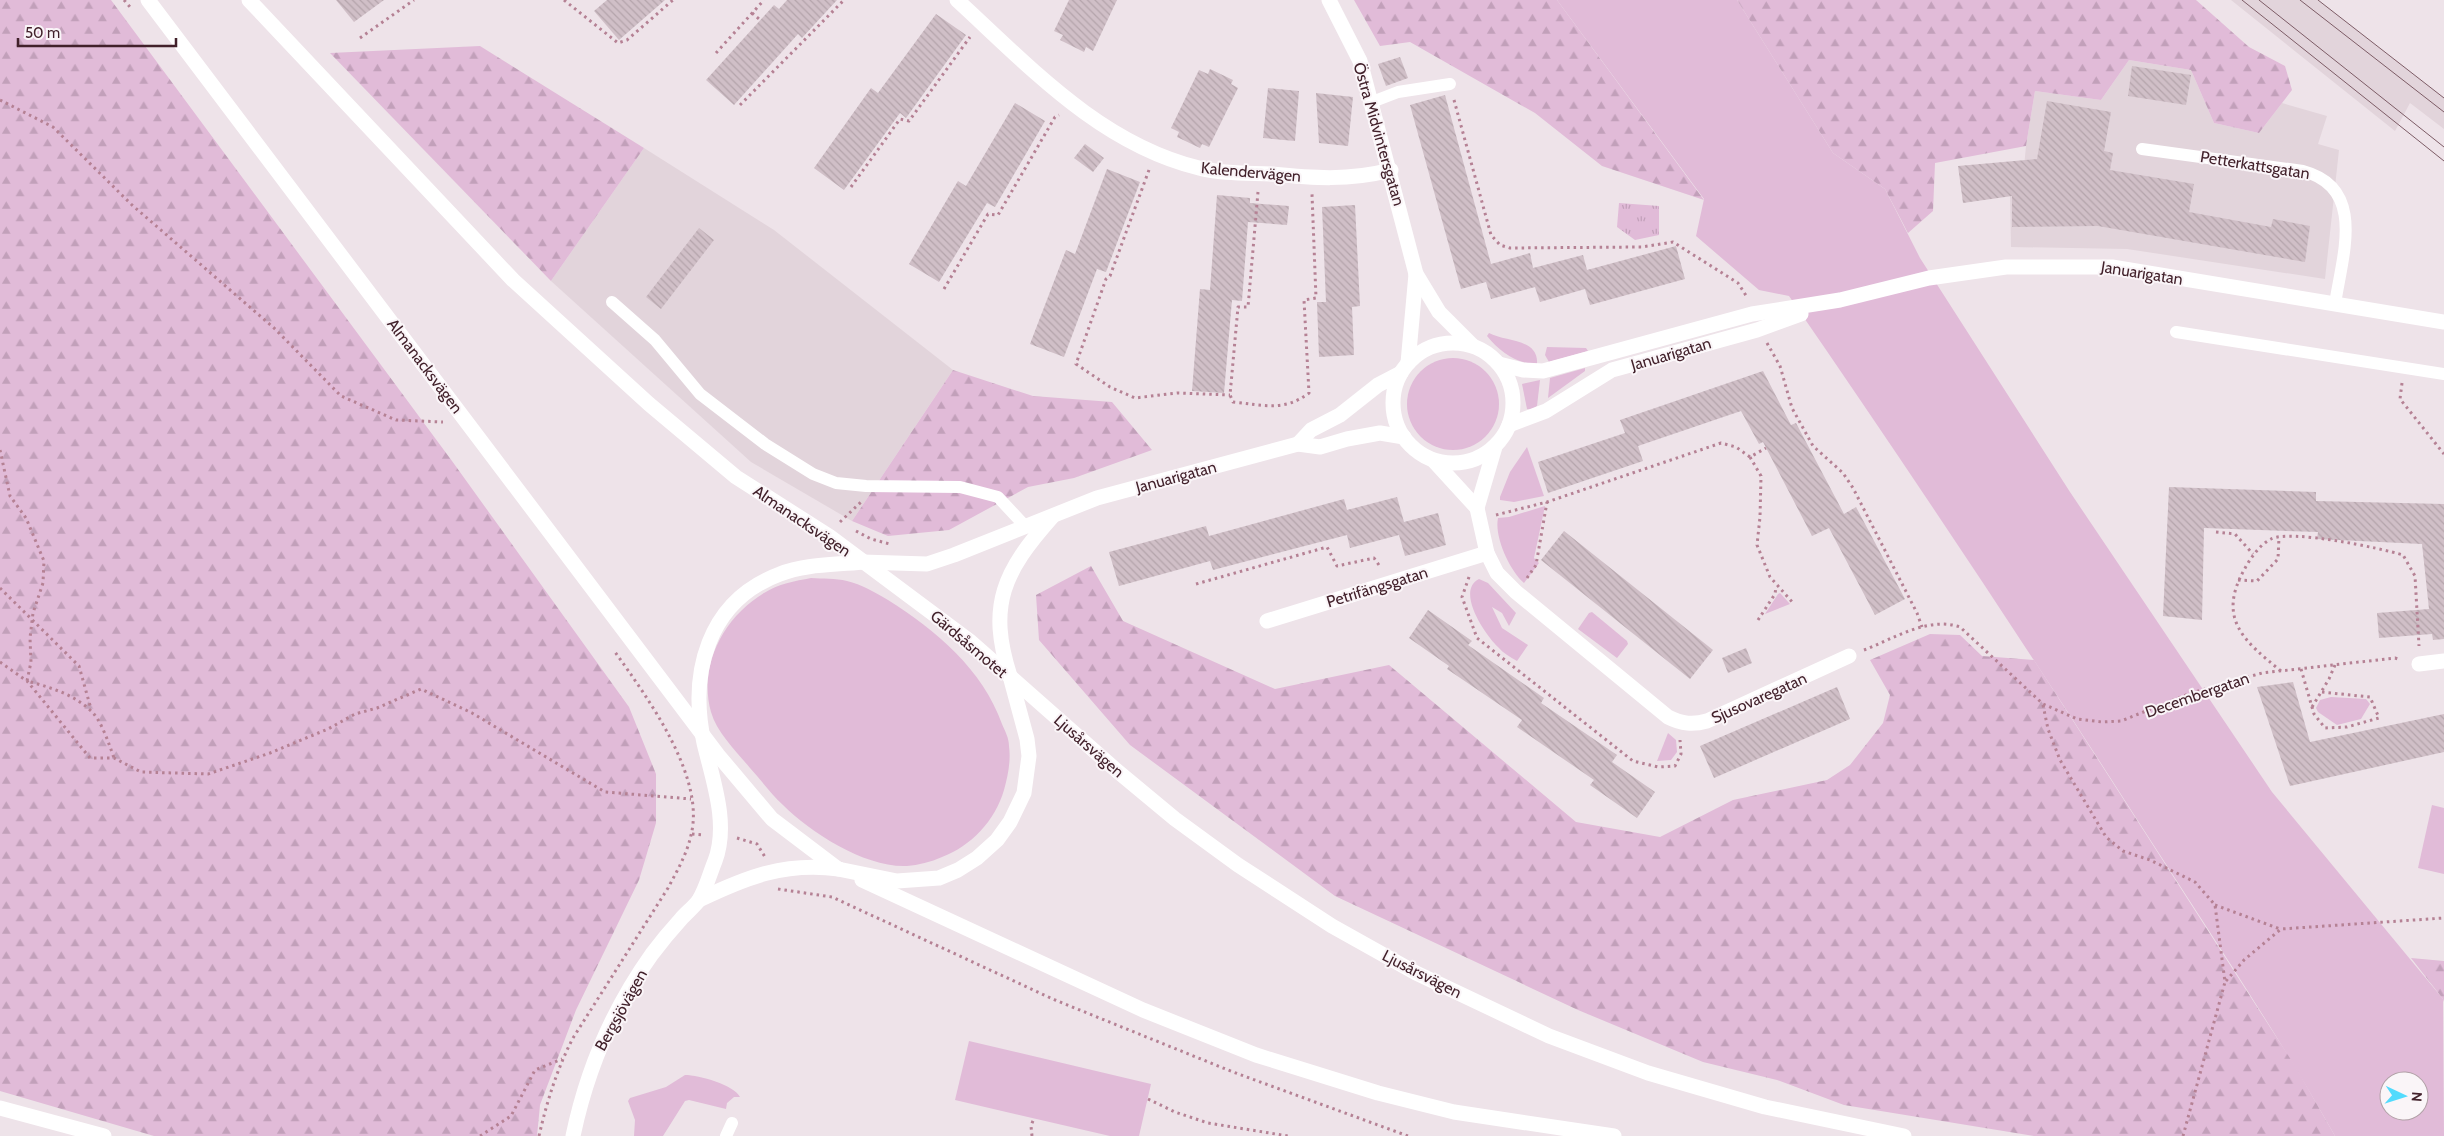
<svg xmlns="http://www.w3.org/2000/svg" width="2444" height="1136" viewBox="0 0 2444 1136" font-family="Cabin,sans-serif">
	<defs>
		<pattern id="forest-firs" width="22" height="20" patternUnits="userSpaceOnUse" patternTransform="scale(1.25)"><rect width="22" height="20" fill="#e1bbd8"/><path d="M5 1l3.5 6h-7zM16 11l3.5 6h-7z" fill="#c2a0ba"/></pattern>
		<pattern id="park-tufts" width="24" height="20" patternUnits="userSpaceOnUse" patternTransform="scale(1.25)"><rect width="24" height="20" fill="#e1bbd8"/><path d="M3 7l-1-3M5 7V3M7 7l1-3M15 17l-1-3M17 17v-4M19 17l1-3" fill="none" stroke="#c2a0ba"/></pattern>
		<pattern id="building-back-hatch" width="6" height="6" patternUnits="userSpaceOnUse" patternTransform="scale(1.25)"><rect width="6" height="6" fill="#d0bfc7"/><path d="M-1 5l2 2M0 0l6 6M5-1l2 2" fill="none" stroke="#b4a4ab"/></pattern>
	</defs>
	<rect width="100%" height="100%" fill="#eee3e9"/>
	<!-- built -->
	<g fill="#e2d4db">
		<path d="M2231,0H2318L2444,98V129L2410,103L2395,131Z"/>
		<path d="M2129,60L2191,70L2214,123L2259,133L2282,103L2327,116L2318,144L2339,150L2325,279L2127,249L2011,247L2010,194L2022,188L2026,146L2035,91L2101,100Z"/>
		<path d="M644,148L774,230L953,370L852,521L751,462L551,281Z"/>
	</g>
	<!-- green -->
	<g fill="#e1bbd8" fill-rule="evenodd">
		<path d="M1557,0H1737L1833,153L1885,189L1920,258L2070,492L2272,792L2443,999L2444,1136H2335C2275,1029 2206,927 2140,824C2026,646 1909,470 1789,296L1759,290L1696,236L1704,199ZM2389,1081H2419V1111H2389Z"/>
		<path d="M1489,333C1505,342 1539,338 1537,364C1517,364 1500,352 1487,336Z"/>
		<path d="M1547,347L1586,348L1588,351L1549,362L1545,355Z"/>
		<circle cx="1453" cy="404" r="46"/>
		<path d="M1585,368V371L1548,398L1550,378Z"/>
		<path d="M1540,380L1537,406L1531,410L1527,409L1522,384Z"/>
		<path d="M1527,447L1544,496L1514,502L1500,500V497L1510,472Z"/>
		<path d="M1545,506L1534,558L1539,563L1524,583C1510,571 1494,537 1498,518L1509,517Z"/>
		<path d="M811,578C823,579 835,578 847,581C861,584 876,593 888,600C936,630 983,670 1002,724C1005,731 1009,738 1009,746C1011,761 1008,775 1004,790C995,821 971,846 942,857C931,862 918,865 907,866C866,868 811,833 783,805C771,794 761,780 750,768C737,752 717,733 711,712C698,665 724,617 764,593C778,584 795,581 811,578Z"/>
		<path d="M1479,579L1488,583L1516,613L1509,626L1502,613L1492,607L1502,628L1528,645L1517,661C1510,657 1503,653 1498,647C1486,636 1455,591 1479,579Z"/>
		<path d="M1780,593L1790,604L1765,614L1778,594Z"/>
		<path d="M1592,612L1627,641L1628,644L1617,658L1578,629L1589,613Z"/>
		<path d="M2331,697L2366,699L2370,704L2361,719L2337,725L2318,712L2316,708L2320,700Z"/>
		<path d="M1668,733L1676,740L1677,752L1671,760L1657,761Z"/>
		<path d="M2432,805L2444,808V874L2418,868Z"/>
		<path d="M969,1041L1151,1084L1139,1136H1110L955,1100Z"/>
		<path d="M685,1075C699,1075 734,1085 740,1097H734L727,1103L726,1109L689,1100L685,1101L663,1136H634L635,1120L628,1101L630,1098L666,1087Z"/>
	</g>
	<!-- forest -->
	<g fill="url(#forest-firs)">
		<path d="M0,0H111L452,461L629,707L656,774V823L639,880L576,1010L540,1105L537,1136H154L0,1091Z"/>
		<path d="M1354,0H1557L1704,200L1602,166L1535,113L1410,42L1380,46Z"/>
		<path d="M1737,0H2196L2249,47L2285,66L2292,90L2259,133L2214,123L2191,70L2129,60L2101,100L2035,91L2026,146L1935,163L1933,211L1908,233L1885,189L1833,153Z"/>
		<path d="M480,46L644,148L551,281L330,53Z"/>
		<path d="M953,370L1033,396L1112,402L1152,450L1074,478L1028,487L949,530L888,536L852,521Z"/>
		<path d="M1091,566L1123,621L1275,689L1389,665L1576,822L1660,837L1733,800L1827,780L1850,765L1883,723L1890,695L1870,660L1930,634L1960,635L1982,656L2034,660L2295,1066L2335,1136H2034L1844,1105L1777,1080L1703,1062L1578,1010L1335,896L1130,745L1039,640L1036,595Z"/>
		<path d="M2411,958L2444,961V1002L2443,999Z"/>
	</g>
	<!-- park -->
	<path fill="url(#park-tufts)" d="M1619,203L1659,206V235L1635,240L1617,227Z"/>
	<!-- building -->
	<g fill="url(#building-back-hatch)">
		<path d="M336,0H384L354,22Z"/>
		<path d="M607,0H665L619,40L594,11Z"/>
		<path d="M787,0H837L802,38L798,34L734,105L706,80L774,5L779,9Z"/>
		<path d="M1069,0H1117L1093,51L1086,47L1084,52L1060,40L1063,35L1054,31Z"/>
		<path d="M936,14L966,35L906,118L900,113L844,190L814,168L871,88L878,93Z"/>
		<path d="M1400,57L1408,78L1386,86L1378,64Z"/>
		<path d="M2132,66L2191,75L2186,105L2128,96Z"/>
		<path d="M1210,69L1233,80L1231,84L1238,88L1209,147L1202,144L1200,148L1177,137L1179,132L1171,128L1199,70L1208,74Z"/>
		<path d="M1268,88L1299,91L1295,141L1263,138Z"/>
		<path d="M1316,93L1353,97L1348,146L1319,143Z"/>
		<path d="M1445,95L1491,264L1530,253L1533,268L1583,255L1587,270L1676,246L1685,279L1590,305L1585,289L1540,302L1535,287L1491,299L1486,282L1461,289L1410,105Z"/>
		<path d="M2047,101L2111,112L2104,151L2113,153L2110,170L2194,184L2189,212L2271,227L2273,219L2310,226L2305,262L2098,226L2012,227V196L1963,203L1958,166L2037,159Z"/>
		<path d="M1015,103L1045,121L995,207L987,203L939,282L909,264L958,181L966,186Z"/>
		<path d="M1085,144L1104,158L1093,172L1074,158Z"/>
		<path d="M1107,169L1140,182L1106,272L1097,269L1064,357L1030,344L1066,250L1075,254Z"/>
		<path d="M1217,195L1250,198V203L1289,206L1287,225L1248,222L1242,301L1232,300L1224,393L1192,391L1200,289L1210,290Z"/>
		<path d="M1355,205L1360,306L1352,307L1354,355L1319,357L1317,302H1326L1322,207Z"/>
		<path d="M699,228L714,240L661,309L646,297Z"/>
		<path d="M1763,371L1791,425L1796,423L1844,514L1856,507L1905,599L1875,615L1829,528L1812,536L1763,442L1759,444L1741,411L1638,446L1643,461L1548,493L1538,462L1625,433L1620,420Z"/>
		<path d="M2169,487L2316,492V501L2444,504V639L2433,640L2432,634L2379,638L2377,613L2429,609L2422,544L2317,539L2318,532L2204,528L2202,620L2163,616Z"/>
		<path d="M1397,497L1404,522L1438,513L1446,545L1405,556L1399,535L1350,548L1347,535L1213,570L1210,561L1119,586L1109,552L1206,526L1209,536L1344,499L1347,510Z"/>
		<path d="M1564,531L1713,650L1690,679L1541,560Z"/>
		<path d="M1428,610L1472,641L1468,645L1544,698L1541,703L1617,755L1612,762L1655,792L1637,818L1590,785L1594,780L1517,727L1522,720L1447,669L1449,666L1409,638Z"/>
		<path d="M1746,648L1752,663L1728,673L1722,658Z"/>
		<path d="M2293,682L2310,742L2444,714V752L2290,786L2257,687Z"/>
		<path d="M1837,687L1850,719L1714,778L1700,746Z"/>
	</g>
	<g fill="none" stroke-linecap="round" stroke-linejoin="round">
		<!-- path -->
		<g stroke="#b58194" stroke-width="3" stroke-dasharray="2.5 4" stroke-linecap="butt">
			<path d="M124,0L130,7"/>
			<path d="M564,0L618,43L627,40L673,0"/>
			<path d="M752,13L759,19"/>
			<path d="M360,38L414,0"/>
			<path d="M716,53L764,0"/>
			<path d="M0,100L53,127L132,205L274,328L341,396L396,420L443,422"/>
			<path d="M1454,100L1491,235L1500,245L1510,248L1642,247L1673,242L1738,283L1747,297"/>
			<path d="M740,105L844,0"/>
			<path d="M1149,170L1110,276L1106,279L1076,364L1110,387L1135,398L1177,393L1230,395"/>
			<path d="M851,187L900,119L909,121L970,37"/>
			<path d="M1258,192L1248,307H1238L1230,395L1233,402C1263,405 1284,412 1309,393L1304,300L1316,298L1312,194"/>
			<path d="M944,289L988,214L998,215L1055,117L1059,115"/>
			<path d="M1767,343L1780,366L1792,408L1813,446L1843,473L1853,488L1917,613L1922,627"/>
			<path d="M2402,383L2400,399L2444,454"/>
			<path d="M0,450L10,496L26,518L44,561L43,583L33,613L30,638L31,662L27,681C49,687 73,694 90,710C101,719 109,744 114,758"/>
			<path d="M1750,457L1761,476L1760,517L1757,545L1770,577L1794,604"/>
			<path d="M1496,515L1547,502L1721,443L1736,447L1750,457L1766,448"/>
			<path d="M840,522L862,501"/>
			<path d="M856,531L871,539L890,544"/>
			<path d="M2216,532L2235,534L2253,554"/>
			<path d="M1469,577L1462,597L1477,638L1633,761L1658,767L1675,766L1681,754L1680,740"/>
			<path d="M1527,578L1536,565L1547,502"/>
			<path d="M2238,580L2257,581L2278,559L2279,537"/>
			<path d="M1196,584L1327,547L1337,566L1374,558L1381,568"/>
			<path d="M0,588L79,666L91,709"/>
			<path d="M1758,620L1775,594L1776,587"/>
			<path d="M1864,650C1893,639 1928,616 1960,627L2043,704L2077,719L2102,722L2121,721L2191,693L2262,673L2395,658L2401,660"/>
			<path d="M0,662L27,681L90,758H114L141,772L208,774L270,753L328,729L355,714L377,708L421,689L472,713L605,792L691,799"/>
			<path d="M2301,669L2314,714L2325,728L2347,727L2379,718L2370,697L2321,692"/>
			<path d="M2281,671C2244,641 2217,619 2244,570C2250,559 2259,545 2271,539C2290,529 2380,548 2403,555L2415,576L2419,646"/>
			<path d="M2043,705L2048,729L2060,760L2106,837L2123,851L2150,860L2195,882L2215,905L2225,982L2183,1136"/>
			<path d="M2312,707L2329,679L2335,665"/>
			<path d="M692,834L704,835"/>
			<path d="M737,838L757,844L765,857"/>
			<path d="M778,889L832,897L1055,1000L1233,1072L1408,1136"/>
			<path d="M2215,905L2280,929"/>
			<path d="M2226,981L2244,960L2281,929L2444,918"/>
			<path d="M1148,1099L1175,1112L1208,1123L1288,1136"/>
			<path d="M480,1136L511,1116L535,1070L562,1059"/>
			<path d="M539,1136C547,1101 557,1069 573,1038L668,888C677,871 687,854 691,835C706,777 647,697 615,652"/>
			<path d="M1032,1136L1031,1126L1034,1118"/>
		</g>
		<!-- lane -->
		<g stroke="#fff" stroke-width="12">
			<path d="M1372,102L1398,92L1450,84"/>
			<path d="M2142,149L2303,171C2367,188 2342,256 2335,304"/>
			<path d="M612,302L655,340L700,394L765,444L813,474L836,483L866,486L960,487L998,497L1025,526"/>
			<path d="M2176,332L2444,374"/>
			<path d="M726,1136L732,1123"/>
		</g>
		<!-- street -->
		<g stroke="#fff" stroke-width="15">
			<path d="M957,0C1029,66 1100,144 1199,168C1221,174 1248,173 1271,174C1313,178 1348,181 1391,170"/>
			<path d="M1329,0L1360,61L1416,274L1439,312L1472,345"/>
			<circle cx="1453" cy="403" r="60"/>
			<path d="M1408,363L1416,274"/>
			<path d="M1499,364L1523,370L1543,371L1752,314L1840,300L1929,278L2006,267H2112L2444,322"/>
			<path d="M1509,425L1546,411L1612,370L1757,330L1801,314"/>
			<path d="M1298,444L1311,430L1340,415L1378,385L1401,373"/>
			<path d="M1433,460L1477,508L1487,553L1497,573L1516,592L1668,717C1682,724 1693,725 1707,721L1849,656"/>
			<path d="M1477,508L1495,447"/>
			<path d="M862,562L927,564L954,555L1097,498L1298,444L1320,447L1347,439L1380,433L1404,437"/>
			<path d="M1267,621L1487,553"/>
			<path d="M2419,664L2444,661"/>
			<path d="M1010,676C987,605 1004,571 1052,517"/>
			<path d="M0,1108L104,1136"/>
		</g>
		<!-- secondary -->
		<g stroke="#fff" stroke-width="15">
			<path d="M148,0L718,755L772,819L838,869L897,881L939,878L958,870L977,858L997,840L1010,822L1024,793L1029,756L1027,739L1010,676"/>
			<path d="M249,0L513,280L649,404L736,477L829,536L971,642L1116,770L1175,819L1238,865L1332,926L1416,973L1549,1036L1648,1073L1765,1107L1904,1136"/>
			<path d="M862,880L1143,1010L1256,1055L1378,1093L1454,1112L1614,1136"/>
			<path d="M699,900C747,877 784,862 839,869"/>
			<path d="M573,1136C587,1069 612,1010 652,954C661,942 671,930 681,919C686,913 694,907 699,900C706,889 710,873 715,861C729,824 713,781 704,743C689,674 707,601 780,574C805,564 835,565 862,562"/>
		</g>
		<!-- tram -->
		<g stroke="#7d5c66" stroke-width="1">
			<path d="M2242,0L2444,161"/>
			<path d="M2259,0L2444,147"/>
			<path d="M2300,0L2444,112"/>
			<path d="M2318,0L2444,98"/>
		</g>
	</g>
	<g text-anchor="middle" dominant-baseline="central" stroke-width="4" stroke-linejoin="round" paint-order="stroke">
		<!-- street labels -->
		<g font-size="16" fill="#42212b" stroke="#faf5f8">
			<text transform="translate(1379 134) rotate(74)">Östra Midvintersgatan</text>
			<text transform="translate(2255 165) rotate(9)">Petterkattsgatan</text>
			<text transform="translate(1251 172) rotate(5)">Kalendervägen</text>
			<text transform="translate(2142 273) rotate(9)">Januarigatan</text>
			<text transform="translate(1671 354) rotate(-16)">Januarigatan</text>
			<text transform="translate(425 366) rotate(53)">Almanacksvägen</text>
			<text transform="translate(1176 477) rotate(-15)">Januarigatan</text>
			<text transform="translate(802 521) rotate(34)">Almanacksvägen</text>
			<text transform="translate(1377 587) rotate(-17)">Petrifängsgatan</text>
			<text transform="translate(969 644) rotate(40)">Gärdsåsmotet</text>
			<text transform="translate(2197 695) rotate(-19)">Decembergatan</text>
			<text transform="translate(1759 698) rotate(-24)">Sjusovaregatan</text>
			<text transform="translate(1089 746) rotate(41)">Ljusårsvägen</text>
			<text transform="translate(1422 974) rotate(27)">Ljusårsvägen</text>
			<text transform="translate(621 1010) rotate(-61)">Bergsjövägen</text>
		</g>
	</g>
	<!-- north arrow -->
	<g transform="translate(2404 1096) rotate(94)"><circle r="24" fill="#faf5f8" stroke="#b0a0a6"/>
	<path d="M0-4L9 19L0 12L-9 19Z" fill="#52dbfd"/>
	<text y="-8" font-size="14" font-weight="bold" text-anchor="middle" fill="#42212b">N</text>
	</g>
	<!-- scale -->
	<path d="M18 38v8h158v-8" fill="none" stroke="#42212b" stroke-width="2.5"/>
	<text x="25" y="38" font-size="15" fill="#42212b" stroke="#faf5f8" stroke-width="4" paint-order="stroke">50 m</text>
</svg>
